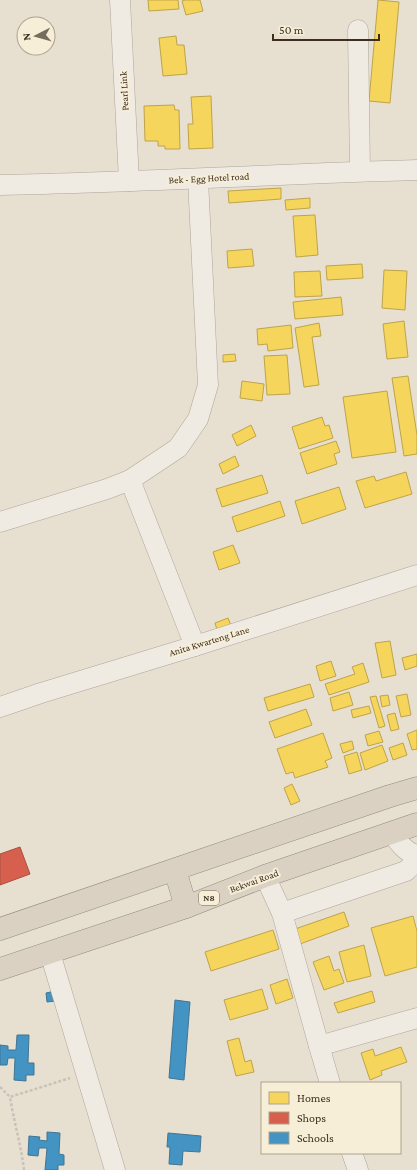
<svg xmlns="http://www.w3.org/2000/svg" width="417" height="1170" viewBox="0 0 417 1170" font-family="'Crimson Pro',serif">
	<rect width="100%" height="100%" fill="#e7e0d1"/>
	<!-- homes -->
	<g fill="#f6d55c" stroke="#bea34a">
		<path d="M148,0H178L179,9L149,11Z"/>
		<path d="M185,0H200L203,11L186,15L182,1Z"/>
		<path d="M378,0L399,2L390,103L369,101Z"/>
		<path d="M176,36L177,45H184L187,74L163,76L159,38Z"/>
		<path d="M211,96L213,148L189,149L188,124H193L191,97Z"/>
		<path d="M174,105L175,110H179L180,149H165V146H158V141H145L144,106Z"/>
		<path d="M281,188V199L229,203L228,191Z"/>
		<path d="M310,198V208L286,210L285,200Z"/>
		<path d="M315,215L318,255L296,257L293,216Z"/>
		<path d="M252,249L254,266L228,268L227,251Z"/>
		<path d="M362,264L363,278L327,280L326,266Z"/>
		<path d="M384,270L407,271L405,310L382,308Z"/>
		<path d="M320,271L322,296L295,297L294,272Z"/>
		<path d="M341,297L343,315L295,319L293,302Z"/>
		<path d="M404,321L408,357L387,359L383,324Z"/>
		<path d="M319,323L321,336L312,337L319,385L304,387L295,328Z"/>
		<path d="M291,325L293,348L268,351L267,344L258,345L257,329Z"/>
		<path d="M235,354L236,361L223,362V355Z"/>
		<path d="M287,355L290,394L267,395L264,356Z"/>
		<path d="M408,376L417,435V454L404,456L392,378Z"/>
		<path d="M242,381L264,384L262,401L240,398Z"/>
		<path d="M387,391L396,452L352,458L343,397Z"/>
		<path d="M322,417L325,426L329,425L333,438L299,449L292,427Z"/>
		<path d="M251,425L256,436L237,446L232,435Z"/>
		<path d="M336,441L340,452L334,454L337,464L307,474L300,453Z"/>
		<path d="M235,456L239,466L223,474L219,464Z"/>
		<path d="M406,472L412,494L365,508L356,481L374,476L376,481Z"/>
		<path d="M262,475L268,493L222,507L216,489Z"/>
		<path d="M339,487L346,509L302,524L295,501Z"/>
		<path d="M280,501L285,516L237,532L232,517Z"/>
		<path d="M233,545L240,563L219,570L213,552Z"/>
		<path d="M228,618L232,628L218,633L215,623Z"/>
		<path d="M390,641L396,675L382,678L375,643Z"/>
		<path d="M417,654V666L405,670L402,658Z"/>
		<path d="M331,661L336,676L320,681L316,666Z"/>
		<path d="M363,663L369,682L329,695L325,684L355,674L352,667Z"/>
		<path d="M310,684L314,697L268,711L264,698Z"/>
		<path d="M349,692L353,705L333,711L330,698Z"/>
		<path d="M407,694L411,715L401,717L396,696Z"/>
		<path d="M388,695L390,705L382,707L380,696Z"/>
		<path d="M376,696L385,726L379,728L370,697Z"/>
		<path d="M369,706L371,713L353,718L351,710Z"/>
		<path d="M306,709L312,725L275,738L269,722Z"/>
		<path d="M395,713L399,729L391,731L387,715Z"/>
		<path d="M417,730V749L412,750L407,734Z"/>
		<path d="M379,731L383,742L368,746L365,735Z"/>
		<path d="M323,733L332,758L325,761L328,767L295,778L293,772L286,774L277,749Z"/>
		<path d="M352,741L354,749L343,753L340,744Z"/>
		<path d="M403,743L407,755L393,760L389,748Z"/>
		<path d="M382,745L388,761L365,770L360,753Z"/>
		<path d="M357,752L362,770L349,774L344,756Z"/>
		<path d="M292,784L300,801L291,805L284,788Z"/>
		<path d="M344,912L349,926L300,944L295,929Z"/>
		<path d="M413,916L417,931V967L385,976L371,928Z"/>
		<path d="M273,930L279,949L211,971L205,952Z"/>
		<path d="M364,945L371,976L347,982L339,952Z"/>
		<path d="M329,956L334,971L339,969L344,983L324,990L313,962Z"/>
		<path d="M287,979L293,998L276,1004L270,985Z"/>
		<path d="M262,989L268,1009L230,1020L224,1000Z"/>
		<path d="M372,991L375,1002L338,1013L334,1003Z"/>
		<path d="M239,1038L245,1062L251,1060L254,1072L236,1076L227,1041Z"/>
		<path d="M401,1047L407,1062L381,1071L382,1075L370,1080L361,1053L373,1049L375,1056Z"/>
	</g>
	<!-- shops -->
	<path fill="#d6604d" stroke="#a85140" d="M20,847L30,874L0,885V854Z"/>
	<!-- schools -->
	<g fill="#4393c3" stroke="#417592">
		<path d="M55,991L56,1001L47,1002L46,993Z"/>
		<path d="M175,1000L190,1002L184,1080L169,1078Z"/>
		<path d="M17,1035H29L28,1063H34V1075H26V1081L14,1080L15,1058H8L7,1065H0V1045L8,1046V1050H16Z"/>
		<path d="M47,1132L60,1133L59,1154L64,1155V1165H58V1170H45L47,1148H39L38,1156L28,1155L29,1136L40,1137L39,1140L47,1141Z"/>
		<path d="M168,1133L201,1136L200,1152L183,1151L182,1165L169,1164L170,1147H167Z"/>
	</g>
	<g fill="none" stroke-linecap="round" stroke-linejoin="round">
		<defs>
			<g id="minor">
				<path d="M120,0L129,181"/>
				<path d="M358,30L360,171"/>
				<path d="M0,185C139,182 278,174 417,170"/>
				<path d="M130,480L195,646"/>
				<path d="M0,522L107,489L130,480L178,448L198,419L208,385L198,179"/>
				<path d="M0,707L41,693L195,646L417,575"/>
				<path d="M393,834C399,843 405,852 417,855"/>
				<path d="M265,876L282,913L319,1046L330,1083"/>
				<path d="M282,913L406,871L417,860"/>
				<path d="M50,953L115,1170"/>
				<path d="M319,1046L417,1018"/>
				<path d="M352,1153L358,1170"/>
			</g>
			<g id="highway">
				<path d="M175,870L186,907"/>
				<path d="M0,929L390,796L417,788"/>
				<path d="M0,969L186,907L265,876L417,824"/>
			</g>
		</defs>
		<!-- minor casing -->
		<use href="#minor" stroke="#ada599" stroke-width="21"/>
		<!-- highway casing -->
		<use href="#highway" stroke="#928b80" stroke-width="23"/>
		<!-- path -->
		<g stroke="#c8c2b9" stroke-width="2.5" stroke-dasharray="3 2" stroke-linecap="butt">
			<path d="M0,1087L10,1097"/>
			<path d="M24,1170C21,1145 14,1122 10,1097L70,1078"/>
		</g>
		<!-- minor -->
		<use href="#minor" stroke="#efebe3" stroke-width="20"/>
		<!-- highway -->
		<use href="#highway" stroke="#dad1c2" stroke-width="22"/>
	</g>
	<g text-anchor="middle" dominant-baseline="central" stroke-width="4" stroke-linejoin="round" paint-order="stroke">
		<!-- shield labels -->
		<rect fill="#f7eed8" stroke="#756857" stroke-width="1" x="199" y="891" width="20" height="14" rx="3"/>
		<g font-size="9" font-weight="bold" fill="#3d2e20">
			<text x="209" y="898">N8</text>
		</g>
		<!-- street labels -->
		<g font-size="10" fill="#3d2e20" stroke="#f7eed8">
			<text transform="translate(124 91) rotate(-93)">Pearl Link</text>
			<text transform="translate(209 178) rotate(-3)">Bek - Egg Hotel road</text>
			<text transform="translate(209 641) rotate(-17)">Anita Kwarteng Lane</text>
			<text transform="translate(254 881) rotate(-20)">Bekwai Road</text>
		</g>
	</g>
	<!-- legend -->
	<rect x="261" y="1082" width="140" height="72" fill="#f7eed8" stroke="#ada18e"/>
	<rect x="269" y="1092" width="20" height="12" fill="#f6d55c" stroke="#ada18e"/>
	<text x="297" y="1102" font-size="12" fill="#3d2e20">Homes</text>
	<rect x="269" y="1112" width="20" height="12" fill="#d6604d" stroke="#ada18e"/>
	<text x="297" y="1122" font-size="12" fill="#3d2e20">Shops</text>
	<rect x="269" y="1132" width="20" height="12" fill="#4393c3" stroke="#ada18e"/>
	<text x="297" y="1142" font-size="12" fill="#3d2e20">Schools</text>
	<!-- north arrow -->
	<g transform="translate(36 36) rotate(264)"><circle r="19" fill="#f7eed8" stroke="#ada18e"/>
	<path d="M0-3L7 15L0 10L-7 15Z" fill="#786c5e"/>
	<text y="-6" font-size="11" font-weight="bold" text-anchor="middle" fill="#3d2e20">N</text>
	</g>
	<!-- scale -->
	<path d="M273 34v6h106v-6" fill="none" stroke="#3d2e20" stroke-width="2"/>
	<text x="279" y="34" font-size="12" fill="#3d2e20" stroke="#f7eed8" stroke-width="3" paint-order="stroke">50 m</text>
</svg>
